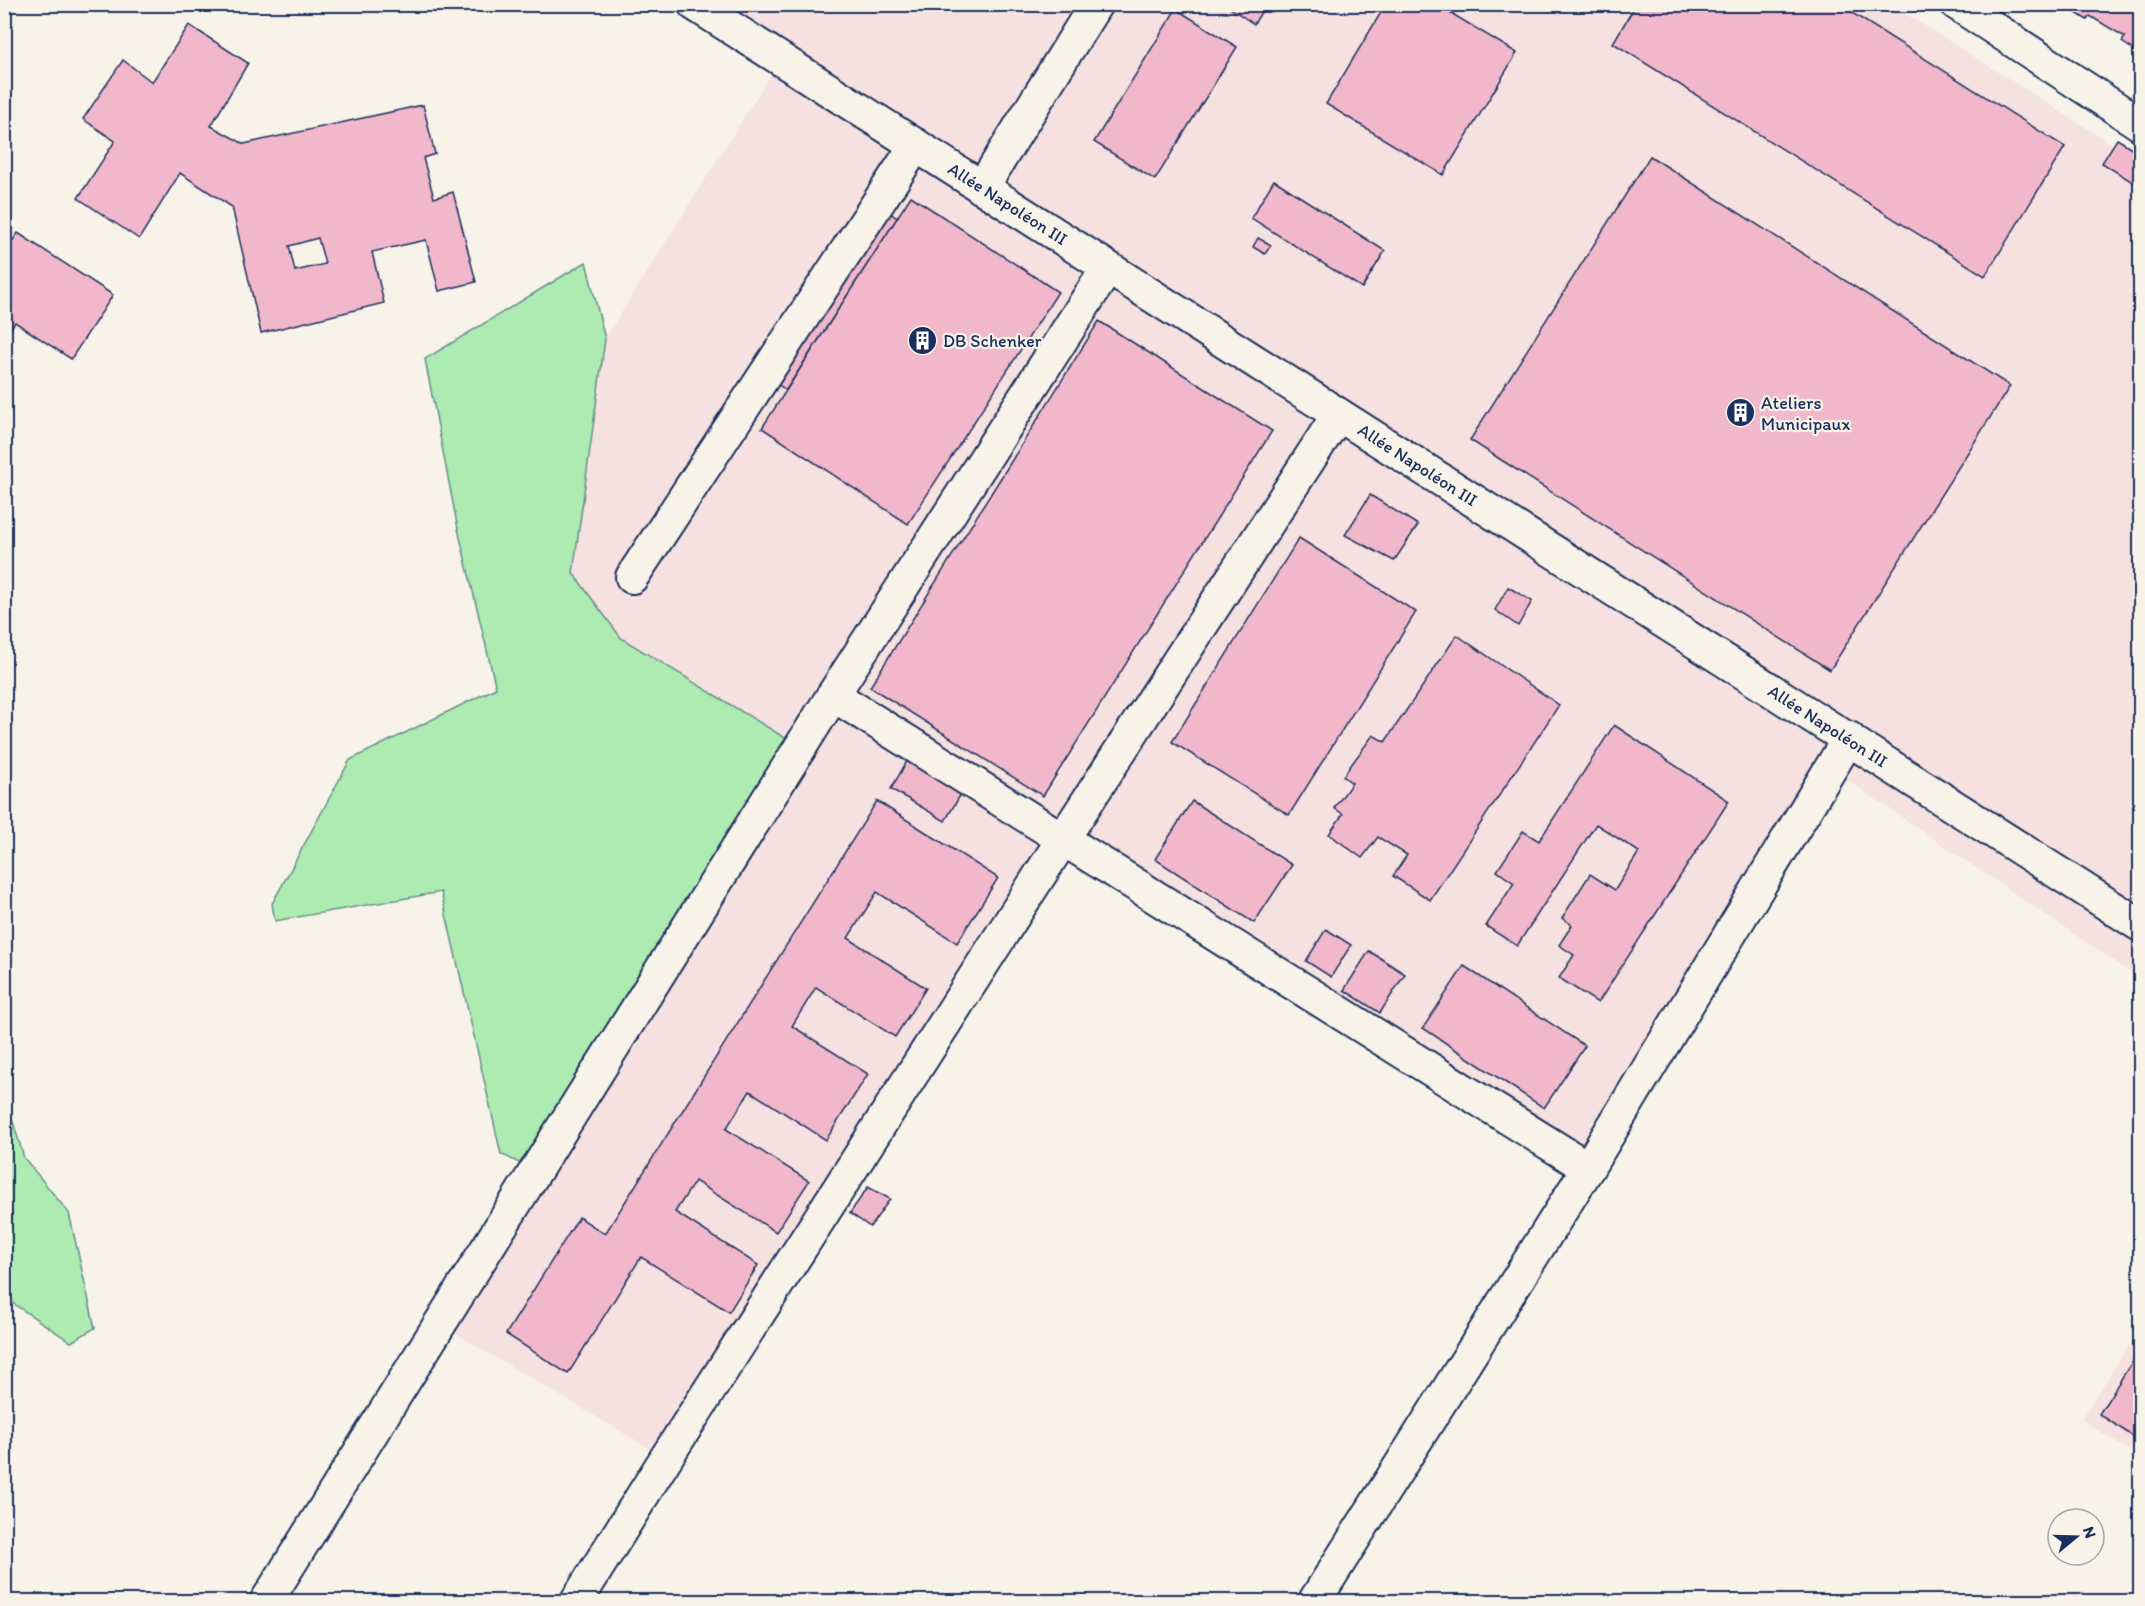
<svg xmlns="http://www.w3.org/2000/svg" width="2145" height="1606" viewBox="0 0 2145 1606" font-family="Itim,sans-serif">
	<rect width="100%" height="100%" fill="#f7f3e8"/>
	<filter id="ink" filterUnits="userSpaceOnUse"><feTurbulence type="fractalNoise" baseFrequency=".0167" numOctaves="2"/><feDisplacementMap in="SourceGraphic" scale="12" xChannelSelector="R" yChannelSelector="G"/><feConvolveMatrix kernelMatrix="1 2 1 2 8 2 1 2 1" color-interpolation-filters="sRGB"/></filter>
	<g filter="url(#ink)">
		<!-- built -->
		<g fill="#f5e1df">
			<path d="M694,5H1892L2140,162V979L1831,769L1588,1168L1063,839L666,1458L439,1324L800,747L621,638L572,573L605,339L780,60Z"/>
			<path d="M2140,1023V1084L2133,1073L2135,1035Z"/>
			<path d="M2140,1329V1458L2081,1419Z"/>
		</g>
		<!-- green -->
		<g fill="#adebb2" stroke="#648d88" stroke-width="1.5">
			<path d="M586,262L605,339L573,573L621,638L800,747L535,1171L501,1154L441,892L275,921L272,904L350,760L496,688L458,529L425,359Z"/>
			<path d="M4,1092L24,1158L69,1213L95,1328L71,1342L5,1298Z"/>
		</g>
		<!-- building -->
		<g fill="#f1b8cb" stroke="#1b2f5e" stroke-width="1.5" fill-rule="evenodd">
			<path d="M1224,4H1266L1254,24Z"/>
			<path d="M1386,4H1436L1517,53L1443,175L1326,104Z"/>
			<path d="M1636,4H1838L2065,147L1985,276L1613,43Z"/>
			<path d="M2062,4H2123L2125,6L2131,4L2140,11L2138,18L2140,20V47L2137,52L2122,42L2125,37L2090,16L2087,20Z"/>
			<path d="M1176,9L1237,47L1155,180L1094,142Z"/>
			<path d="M189,25L248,63L211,126L244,144L423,105L435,154L423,158L434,198L453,192L476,282L439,291L426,240L372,252L384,303L261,333L232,207L180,173L139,239L78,198L115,141L83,119L123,60L152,82ZM318,238L325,264L295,271L289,246Z"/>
			<path d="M2117,139L2140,153L2139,186L2102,163Z"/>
			<path d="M1650,156L2010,386L1830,670L1470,440Z"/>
			<path d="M1274,180L1385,251L1362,288L1251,218Z"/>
			<path d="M911,196L1058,292L908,524L762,428Z"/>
			<path d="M879,205L897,218L786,390L768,378Z"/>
			<path d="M18,233L113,295L71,359L15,322L4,338V253Z"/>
			<path d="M1258,238L1271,245L1265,254L1253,247Z"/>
			<path d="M1099,321L1272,431L1043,796L870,687Z"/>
			<path d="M1370,495L1418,525L1394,561L1345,535Z"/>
			<path d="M1299,538L1416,612L1289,815L1172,742Z"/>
			<path d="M1508,587L1532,601L1518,626L1495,610Z"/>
			<path d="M1457,635L1559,705L1430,900L1393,876L1407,855L1378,837L1362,858L1329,834L1343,814L1334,808L1352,783L1343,776L1373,735L1385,742Z"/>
			<path d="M1614,725L1729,801L1598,1003L1559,978L1574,955L1559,945L1572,925L1562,918L1590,874L1615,890L1639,852L1596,824L1517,946L1486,926L1514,883L1497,871L1523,831L1539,841Z"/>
			<path d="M910,756L964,789L945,821L891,789Z"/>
			<path d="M877,801L998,878L957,943L877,892L848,938L926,988L895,1037L816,987L792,1026L868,1074L826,1140L750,1091L726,1129L809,1181L776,1232L695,1181L675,1212L758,1265L729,1312L641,1257L568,1374L506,1334L579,1217L605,1234Z"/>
			<path d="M1192,801L1292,865L1254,923L1155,859Z"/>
			<path d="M1326,929L1351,945L1331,977L1306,961Z"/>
			<path d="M1369,951L1405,974L1380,1013L1344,990Z"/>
			<path d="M1464,966L1585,1046L1544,1108L1423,1028Z"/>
			<path d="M868,1187L890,1199L870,1227L850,1213Z"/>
			<path d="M2140,1349V1441L2099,1414Z"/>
		</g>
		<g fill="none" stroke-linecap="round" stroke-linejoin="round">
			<defs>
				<g id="minor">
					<path id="s1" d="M694,4L2140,925"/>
					<path d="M1957,4L2140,124"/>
					<path d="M982,188L1096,4"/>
					<path d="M632,577L916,145"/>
					<path d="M833,695L1588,1168"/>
					<path d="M266,1602L833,695L1107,269"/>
					<path d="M576,1602L666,1458L1063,839L1338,415"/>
					<path d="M1314,1602L1588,1168L1849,738"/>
				</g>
			</defs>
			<!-- minor casing -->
			<use href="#minor" stroke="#1b2f5e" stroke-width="36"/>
			<!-- minor -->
			<use href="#minor" stroke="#f7f3e8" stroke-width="32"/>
		</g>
	</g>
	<!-- icons -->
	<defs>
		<symbol id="building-disc" viewBox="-11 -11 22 22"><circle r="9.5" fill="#1b2f5e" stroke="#f7f3e8"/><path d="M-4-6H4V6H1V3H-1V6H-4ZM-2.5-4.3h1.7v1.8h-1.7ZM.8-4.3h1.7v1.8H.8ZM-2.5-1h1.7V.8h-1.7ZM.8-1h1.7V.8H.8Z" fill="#fff"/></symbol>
	</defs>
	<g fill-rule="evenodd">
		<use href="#building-disc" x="906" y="324" width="33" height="33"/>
		<use href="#building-disc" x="1724" y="396" width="33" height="33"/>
	</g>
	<g text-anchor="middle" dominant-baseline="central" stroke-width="4.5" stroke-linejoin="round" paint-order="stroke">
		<!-- street labels -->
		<g font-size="18" fill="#1b2f5e" stroke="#f7f3e8">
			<text stroke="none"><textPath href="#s1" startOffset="372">Allée Napoléon III</textPath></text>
			<text stroke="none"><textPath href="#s1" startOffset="858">Allée Napoléon III</textPath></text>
			<text stroke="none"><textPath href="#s1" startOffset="1344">Allée Napoléon III</textPath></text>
		</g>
		<!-- poi labels -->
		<g font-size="18" fill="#1b2f5e" stroke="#f7f3e8" text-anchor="start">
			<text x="943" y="341">DB Schenker</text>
			<text x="1761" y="403">Ateliers<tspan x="1761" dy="21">Municipaux</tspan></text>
		</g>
	</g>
	<!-- margin -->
	<rect width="2145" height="1606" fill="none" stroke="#f7f3e8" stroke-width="24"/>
	<rect x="12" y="12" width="2121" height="1582" fill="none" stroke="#1b2f5e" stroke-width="2" filter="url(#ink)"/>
	<!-- north arrow -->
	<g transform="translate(2076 1537) rotate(71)"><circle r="28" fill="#f7f3e8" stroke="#9fa5b1" stroke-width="1.5"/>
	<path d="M0-4.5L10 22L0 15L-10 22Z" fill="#1b2f5e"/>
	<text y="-9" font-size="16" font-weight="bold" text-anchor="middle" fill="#1b2f5e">N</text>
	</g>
</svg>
